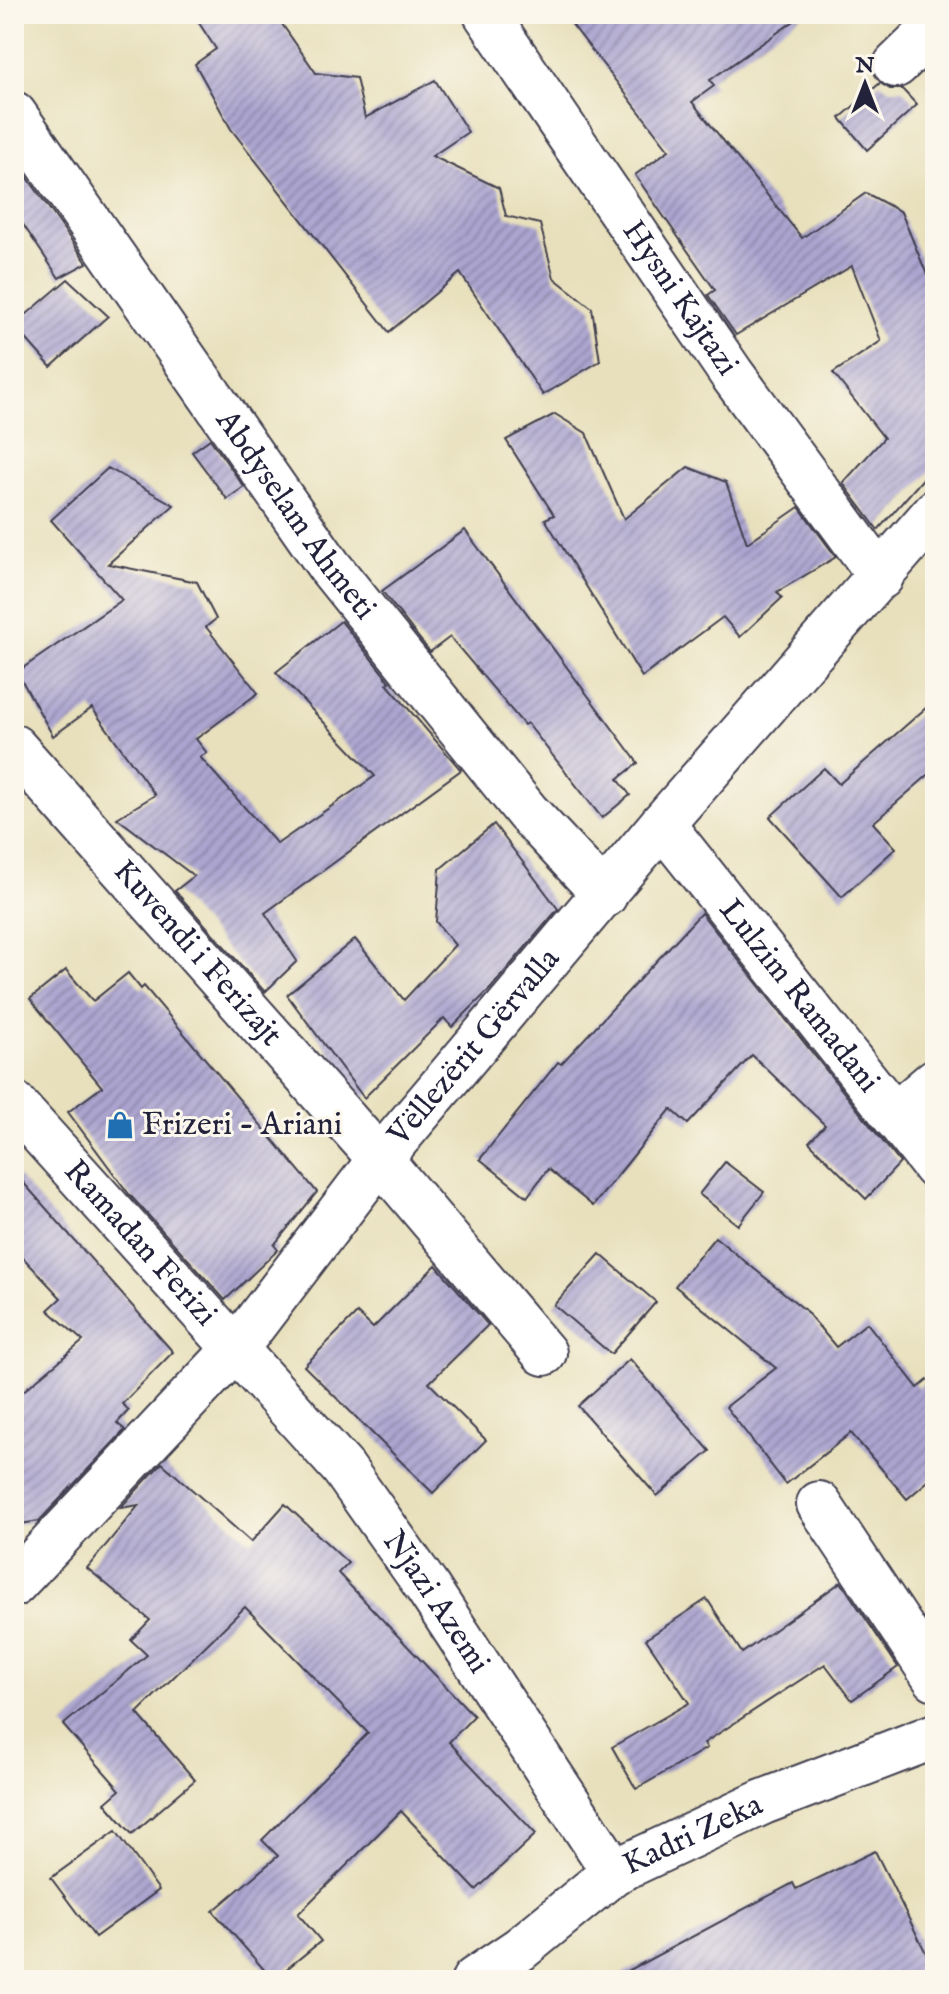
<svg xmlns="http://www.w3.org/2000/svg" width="949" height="1994" viewBox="0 0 949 1994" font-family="'IM FELL English',serif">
	<defs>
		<pattern id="building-hatch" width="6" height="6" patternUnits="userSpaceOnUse" patternTransform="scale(2)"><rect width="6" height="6" fill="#aca5d0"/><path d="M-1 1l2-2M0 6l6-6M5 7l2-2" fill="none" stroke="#8c86aa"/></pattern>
	</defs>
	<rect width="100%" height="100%" fill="#fbf7ec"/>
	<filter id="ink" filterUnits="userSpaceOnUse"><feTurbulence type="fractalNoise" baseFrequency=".0125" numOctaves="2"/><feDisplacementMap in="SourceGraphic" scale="16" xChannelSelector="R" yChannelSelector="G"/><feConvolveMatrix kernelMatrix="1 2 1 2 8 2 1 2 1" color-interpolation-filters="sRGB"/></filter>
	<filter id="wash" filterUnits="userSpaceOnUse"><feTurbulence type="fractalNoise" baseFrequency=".006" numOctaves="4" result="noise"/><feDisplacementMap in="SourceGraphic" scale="32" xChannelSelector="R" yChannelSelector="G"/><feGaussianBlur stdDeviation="1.8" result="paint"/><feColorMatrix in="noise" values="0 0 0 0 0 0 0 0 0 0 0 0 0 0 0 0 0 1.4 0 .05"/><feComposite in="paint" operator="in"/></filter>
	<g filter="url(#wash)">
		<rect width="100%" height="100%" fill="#e8e0bc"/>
		<g id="blocks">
			<!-- building -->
			<g fill="url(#building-hatch)">
				<path d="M193,14H275L316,73L356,78L365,118L435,80L468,132L432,156L499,188L506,216L540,224L554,278L592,308L600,361L543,395L460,273L389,332L231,129L195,64L216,49Z"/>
				<path d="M564,14H804L710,80L714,86L692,102L802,238L866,193L901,212L935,294V465L878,530L843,483L884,438L833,373L881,341L852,266L736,335L708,295L715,290L635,175L669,150Z"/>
				<path d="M880,83L890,89H902L917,105L867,150L840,118Z"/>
				<path d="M14,158L87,263L59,278L14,211Z"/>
				<path d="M68,279L108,316L51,367L14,325Z"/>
				<path d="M555,414L586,433L624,519L688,467L726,482L747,543L799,507L836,557L777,592L782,598L740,637L723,617L642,677L545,519L554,515L506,440Z"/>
				<path d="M210,439L244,487L227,499L192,452Z"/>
				<path d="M108,468L174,505L108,564L197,582L216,619L206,627L258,693L196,739L207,753L200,757L277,844L375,776L276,672L341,621L390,682L387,684L461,770L265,913L297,961L265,992L175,891L194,876L117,818L155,795L92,708L53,736L17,672L122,600L51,520Z"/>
				<path d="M465,530L638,763L618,779L630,795L602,818L527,723L524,725L450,637L430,652L382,591Z"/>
				<path d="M935,700V769L873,823L896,848L842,897L770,817L824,768L839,784Z"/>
				<path d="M494,824L558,909L490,989L452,1027L444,1018L364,1098L287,995L355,939L404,1000L455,945L436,922L440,869Z"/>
				<path d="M701,913L900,1163L866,1199L809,1142L825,1125L752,1055L688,1124L671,1109L593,1206L548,1169L527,1197L480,1159L558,1062L561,1064Z"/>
				<path d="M66,970L93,1001L128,973L141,989L144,986L317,1192L274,1245L278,1250L225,1300L129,1194L68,1112L102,1087L30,999Z"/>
				<path d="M725,1162L764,1192L738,1225L699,1194Z"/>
				<path d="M14,1172L173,1352L122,1404L129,1410L117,1423L125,1430L39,1521L14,1525V1399L83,1341L48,1310L61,1298L14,1248Z"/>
				<path d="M715,1237L805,1310L836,1347L867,1323L918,1388L935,1374V1475L907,1499L851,1433L786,1484L726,1407L776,1368L675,1286Z"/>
				<path d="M600,1254L656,1302L611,1354L554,1305Z"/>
				<path d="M436,1265L488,1325L429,1383L486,1440L433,1493L304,1366L357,1313L373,1328Z"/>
				<path d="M630,1359L710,1451L657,1496L578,1406Z"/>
				<path d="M162,1463L251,1542L285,1504L348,1563L338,1573L474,1716L449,1742L536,1834L476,1890L401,1811L298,1914L321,1941L273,1980L213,1911L278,1856L262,1840L368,1733L245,1607L137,1713L195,1780L132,1834L105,1803L120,1790L63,1725L147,1655L131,1640L150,1620L87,1568L139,1505L120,1508Z"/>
				<path d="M841,1582L898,1667L852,1700L825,1664L704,1743L707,1748L636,1789L612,1747L689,1703L646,1639L707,1599L742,1653Z"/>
				<path d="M116,1831L159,1890L95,1937L51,1878Z"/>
				<path d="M875,1851L934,1969L911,1980H611L793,1883L796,1889Z"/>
			</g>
		</g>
	</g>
	<g filter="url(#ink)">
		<use href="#blocks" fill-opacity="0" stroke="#403e4e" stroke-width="2"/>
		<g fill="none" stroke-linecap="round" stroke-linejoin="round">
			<defs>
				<g id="minor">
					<path id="s1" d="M486,14L731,373L881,577"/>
					<path d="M896,65L935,27"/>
					<path id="s2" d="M14,114L329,566L527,812L605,895"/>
					<path id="s3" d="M14,747L380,1159L544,1353"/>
					<path id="s4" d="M662,824L935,1167"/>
					<path id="s5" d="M14,1104L343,1468L427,1587L614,1872"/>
					<path d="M894,1116L935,1081"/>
					<path d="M819,1504L935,1678"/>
					<path id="s6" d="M14,1584L237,1347L380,1159L662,824L935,512"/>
					<path id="s7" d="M474,1980L520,1949L614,1872L763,1802L935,1736"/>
				</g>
			</defs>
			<!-- minor casing -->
			<use href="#minor" stroke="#403e4e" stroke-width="48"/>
			<!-- minor -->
			<use href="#minor" stroke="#fff" stroke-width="44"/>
		</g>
	</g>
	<!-- icons -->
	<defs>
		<symbol id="shop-bare" viewBox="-9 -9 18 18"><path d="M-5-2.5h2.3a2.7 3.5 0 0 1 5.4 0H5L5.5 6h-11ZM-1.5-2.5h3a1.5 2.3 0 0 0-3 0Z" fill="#1f6fb2" stroke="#fbf7ec" stroke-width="2.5" paint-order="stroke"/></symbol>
	</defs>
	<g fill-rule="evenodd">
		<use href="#shop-bare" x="100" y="1105" width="40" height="40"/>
	</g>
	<g text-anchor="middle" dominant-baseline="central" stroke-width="6" stroke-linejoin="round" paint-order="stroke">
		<!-- street labels -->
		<g font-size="32" fill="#22223b" stroke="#fbf7ec">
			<text stroke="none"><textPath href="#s1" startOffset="344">Hysni Kajtazi</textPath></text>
			<text stroke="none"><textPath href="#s2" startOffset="490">Abdyselam Ahmeti</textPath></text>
			<text stroke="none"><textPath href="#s3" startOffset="276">Kuvendi i Ferizajt</textPath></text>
			<text stroke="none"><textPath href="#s4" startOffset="220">Lulzim Ramadani</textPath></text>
			<text stroke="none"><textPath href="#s6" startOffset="708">Vëllezërit Gërvalla</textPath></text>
			<text stroke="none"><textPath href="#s5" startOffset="188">Ramadan Ferizi</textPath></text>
			<text stroke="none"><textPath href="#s5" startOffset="654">Njazi Azemi</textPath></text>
			<text stroke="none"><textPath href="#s7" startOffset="264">Kadri Zeka</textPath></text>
		</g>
		<!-- poi labels -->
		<g font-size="32" fill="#22223b" stroke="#fbf7ec" text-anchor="start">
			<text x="142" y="1125">Frizeri - Ariani</text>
		</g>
	</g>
	<!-- margin -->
	<rect width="949" height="1994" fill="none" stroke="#fbf7ec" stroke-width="48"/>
	<!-- north arrow -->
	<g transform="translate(865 84)" stroke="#fbf7ec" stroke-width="6" paint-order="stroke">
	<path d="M0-6L14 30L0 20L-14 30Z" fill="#22223b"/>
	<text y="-12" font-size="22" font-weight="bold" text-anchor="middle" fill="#22223b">N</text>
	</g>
</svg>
